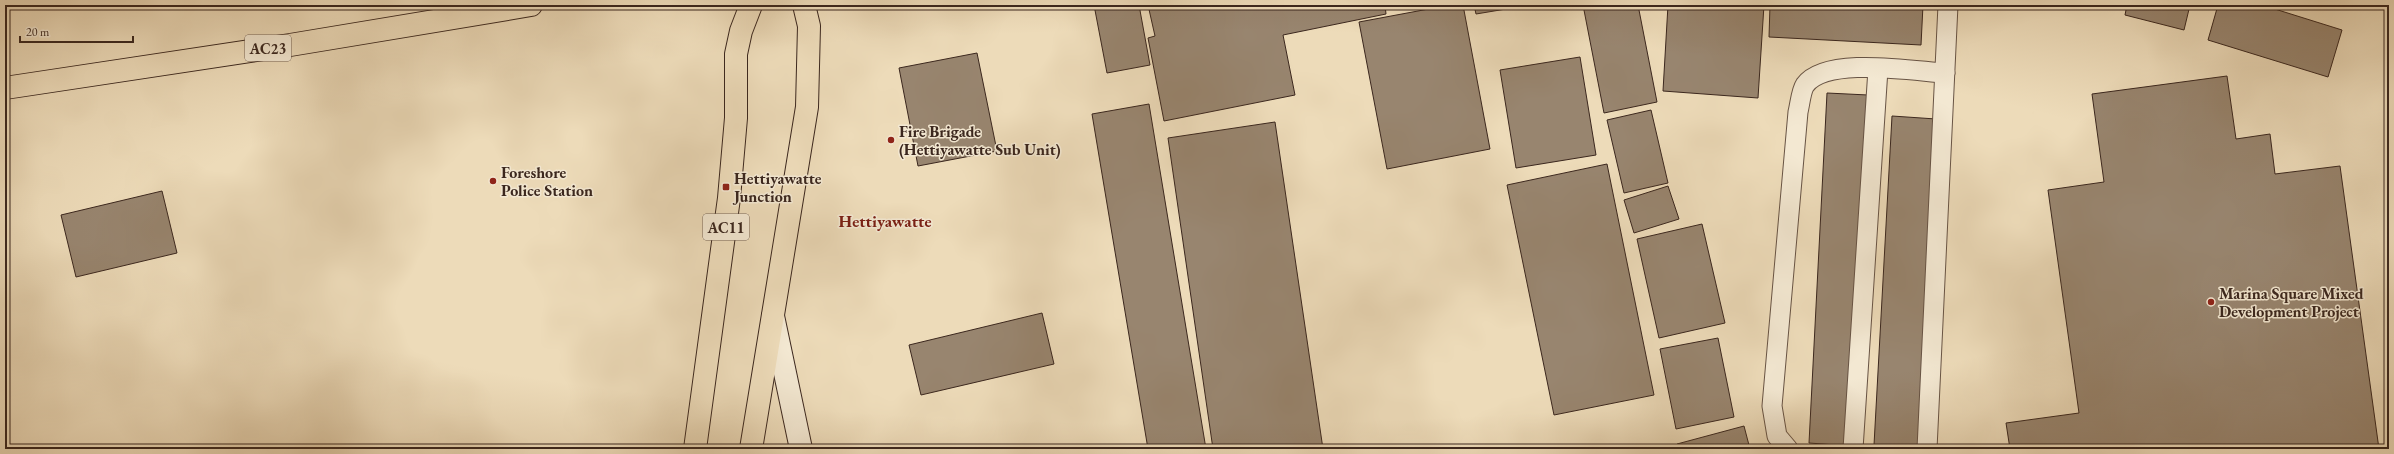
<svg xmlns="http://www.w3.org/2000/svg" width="2394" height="454" viewBox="0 0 2394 454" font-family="'EB Garamond',serif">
	<rect width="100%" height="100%" fill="#eddbb9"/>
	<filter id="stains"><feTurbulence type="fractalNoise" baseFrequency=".005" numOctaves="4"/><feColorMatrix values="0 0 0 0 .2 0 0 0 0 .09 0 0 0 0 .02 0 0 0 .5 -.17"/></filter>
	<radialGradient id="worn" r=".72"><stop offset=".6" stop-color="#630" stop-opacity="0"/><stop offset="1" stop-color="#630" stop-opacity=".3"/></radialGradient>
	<!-- building -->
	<g fill="#98856f" stroke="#3b271e">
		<path d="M1094,5H1139L1150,65L1107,73Z"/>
		<path d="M1148,5H1385L1386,14L1283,35L1295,95L1164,121L1148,38L1155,36Z"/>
		<path d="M1450,5H1463L1490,149L1387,169L1359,22Z"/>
		<path d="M1474,5H1511L1512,8L1476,14Z"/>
		<path d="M1583,5H1638L1657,102L1604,113Z"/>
		<path d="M1668,5H1764L1758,98L1663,91Z"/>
		<path d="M1770,5H1923L1921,45L1769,37Z"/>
		<path d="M2127,5H2190L2184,30L2125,15Z"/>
		<path d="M2218,5H2262L2342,30L2328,77L2208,40Z"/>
		<path d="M977,53L997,151L918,166L899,68Z"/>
		<path d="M1580,57L1596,155L1516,168L1500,70Z"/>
		<path d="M2227,76L2236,139L2270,134L2275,174L2340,166L2379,449H2010L2006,423L2079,413L2048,190L2104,182L2092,94Z"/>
		<path d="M1827,93L1868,95L1850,446L1809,443Z"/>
		<path d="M1149,104L1206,449H1148L1092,114Z"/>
		<path d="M1651,110L1668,183L1624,193L1607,120Z"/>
		<path d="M1892,116L1936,119L1918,448L1874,445Z"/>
		<path d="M1275,122L1323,449H1213L1168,138Z"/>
		<path d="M1607,164L1654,395L1554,415L1507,185Z"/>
		<path d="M1668,186L1679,219L1634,233L1624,200Z"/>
		<path d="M162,191L177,253L76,277L61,215Z"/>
		<path d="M1702,224L1725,323L1659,338L1637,239Z"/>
		<path d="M1042,313L1054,364L921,395L909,345Z"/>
		<path d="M1718,338L1734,417L1676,429L1660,349Z"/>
		<path d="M5,391L8,413H5Z"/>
		<path d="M1744,426L1750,449H1678L1677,444Z"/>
	</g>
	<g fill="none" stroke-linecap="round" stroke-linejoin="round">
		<defs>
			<g id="lane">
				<path d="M1788,449L1777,436L1772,406L1798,112C1800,104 1801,91 1805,85C1826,56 1913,71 1945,73"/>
				<path d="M1853,449L1878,69"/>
				<path d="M1927,449L1948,5"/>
			</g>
			<path id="secondary" d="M773,316L801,449"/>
			<g id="primary">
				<path d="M5,88L290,45L531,5"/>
				<path d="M695,449L729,198L736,118V54L741,31L751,5"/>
				<path d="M751,449L807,107L809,26L804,5"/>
			</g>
		</defs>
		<!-- lane casing -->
		<use href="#lane" stroke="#685445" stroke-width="21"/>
		<!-- secondary casing -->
		<use href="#secondary" stroke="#3b271e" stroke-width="24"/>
		<!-- primary casing -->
		<use href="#primary" stroke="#3b271e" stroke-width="24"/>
		<!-- lane -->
		<use href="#lane" stroke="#f3e8d2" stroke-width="19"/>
		<!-- secondary -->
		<use href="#secondary" stroke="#f3e8d2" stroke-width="22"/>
		<!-- primary -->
		<use href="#primary" stroke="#eddbb9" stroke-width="22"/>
	</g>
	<!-- markers -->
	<g fill="#8f2418" stroke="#f3e8d2" stroke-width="1.5">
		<circle cx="891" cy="140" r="4"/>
		<circle cx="493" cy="181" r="4"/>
		<rect x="722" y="183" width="8" height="8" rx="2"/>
		<circle cx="2211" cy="302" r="4"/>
	</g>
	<g text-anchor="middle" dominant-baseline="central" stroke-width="3" stroke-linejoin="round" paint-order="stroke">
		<!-- shield labels -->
		<g fill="#f3e8d2" stroke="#726154" stroke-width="1">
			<rect x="245" y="35" width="46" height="26" rx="3"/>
			<rect x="703" y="214" width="46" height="26" rx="3"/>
		</g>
		<g font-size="15" font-weight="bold" fill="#3b271e">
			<text x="268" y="48">AC23</text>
			<text x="726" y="227">AC11</text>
		</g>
		<!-- poi labels -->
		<g font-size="16" font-weight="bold" fill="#3b271e" stroke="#f3e8d2" text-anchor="start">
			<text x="899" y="131">Fire Brigade<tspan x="899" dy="18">(Hettiyawatte Sub Unit)</tspan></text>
			<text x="501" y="172">Foreshore<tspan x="501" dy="18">Police Station</tspan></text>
			<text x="734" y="178">Hettiyawatte<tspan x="734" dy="18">Junction</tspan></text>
			<text x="2219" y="293">Marina Square Mixed<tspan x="2219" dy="18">Development Project</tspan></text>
		</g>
		<!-- neighbourhood labels -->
		<g font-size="17" font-weight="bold" fill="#7a1f14" stroke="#f3e8d2">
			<text x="885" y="221">Hettiyawatte</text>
		</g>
	</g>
	<!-- margin -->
	<rect width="2394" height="454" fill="none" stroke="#eddbb9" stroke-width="20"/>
	<rect x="6" y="6" width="2382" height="442" fill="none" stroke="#3b271e" stroke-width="2"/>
	<rect x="10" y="10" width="2374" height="434" fill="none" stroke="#3b271e"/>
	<!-- scale -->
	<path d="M20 36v6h113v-6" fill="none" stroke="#3b271e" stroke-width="2"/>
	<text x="26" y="36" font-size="12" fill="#3b271e" stroke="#f3e8d2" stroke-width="3" paint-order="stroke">20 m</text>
	<rect width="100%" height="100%" filter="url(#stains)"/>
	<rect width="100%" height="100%" fill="url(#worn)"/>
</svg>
